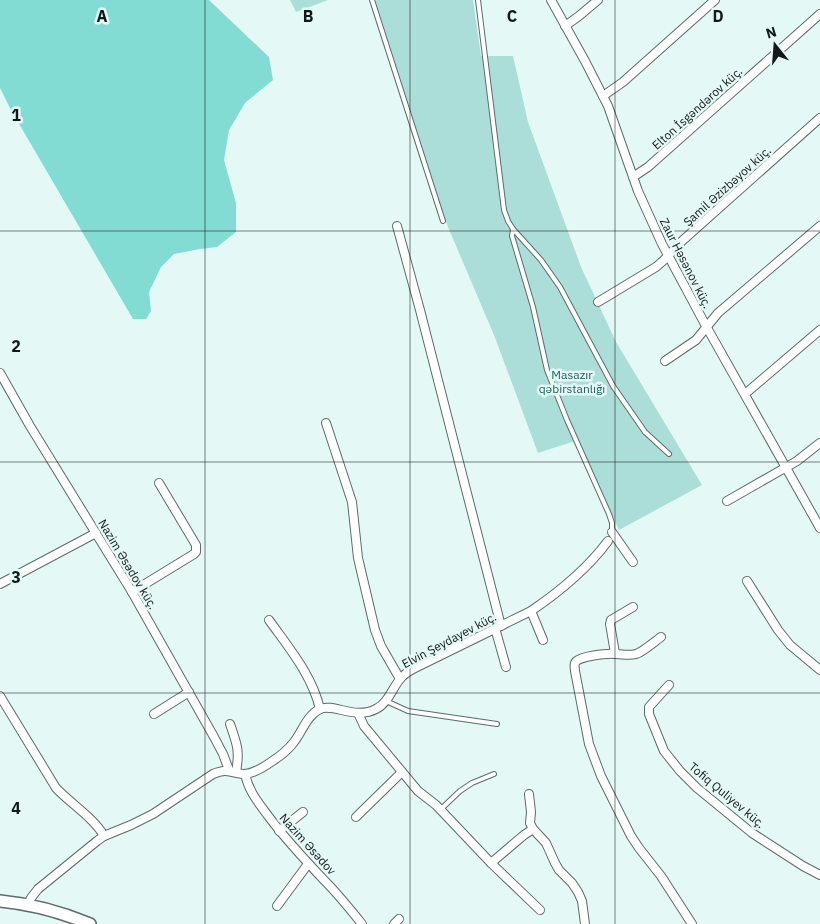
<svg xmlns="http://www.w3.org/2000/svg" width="820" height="924" viewBox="0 0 820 924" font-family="'IBM Plex Sans',sans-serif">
	<rect width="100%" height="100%" fill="#e4f8f5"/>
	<!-- green -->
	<g fill="#abded8">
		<path d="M290,0H328L296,12Z"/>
		<path d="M375,0H473L481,56H513L528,122L581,267L616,342L702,485L619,530L578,440L538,453L494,335L448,227Z"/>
	</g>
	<!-- water -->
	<path fill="#83dcd3" d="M0,0H209L269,57L273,80L245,103L229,130L224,160L236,203V232L217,247L200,249L174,254L161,267L149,292L151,311L146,319H133L11,110L0,88Z"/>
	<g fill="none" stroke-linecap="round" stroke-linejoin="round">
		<defs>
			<g id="lane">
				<path d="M372,0L443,221"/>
				<path d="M478,0L504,210L508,221L513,229L541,260L560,287L613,386L645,432L669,454"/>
				<path d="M513,229L512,236L533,307L547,370L567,420L609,514L612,523V531"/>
				<path d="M386,701L408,711L497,724"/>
				<path d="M440,810L460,791L472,783L494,774"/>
			</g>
			<g id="street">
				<path d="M551,0L585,61L608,106L638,191L662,244L706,326L820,528"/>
				<path d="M565,26L579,16L598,0"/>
				<path d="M603,96L623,82L715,0"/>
				<path d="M633,177L648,167L820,14"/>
				<path d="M397,226L420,310L501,626"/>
				<path d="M598,302L656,267L664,260L682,241L820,118"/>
				<path d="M665,361L696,340L718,313L820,226"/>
				<path d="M0,373L30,426L132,592L214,737L223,754L229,770"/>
				<path d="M745,394L820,330"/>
				<path d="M326,423L352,502L358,558L375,630L381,646L400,679"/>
				<path d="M727,501L797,461L820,443"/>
				<path d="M612,532L633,562"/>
				<path d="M747,581L778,630L790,645L820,670"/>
				<path d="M0,584L96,533"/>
				<path d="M132,592L194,554L196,552V545L159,483"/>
				<path d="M531,611L543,640"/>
				<path d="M269,620C289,648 312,675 320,709"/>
				<path d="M495,628L506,667"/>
				<path d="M661,637C654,642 643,652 636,654C629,656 622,654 616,654C608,653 578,656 575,663C574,665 575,668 575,671L589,744L601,776L631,836L639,848L661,876L692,924"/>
				<path d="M615,653L610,624L611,620L633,607"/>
				<path d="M669,685L649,707V714L664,751L680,771L697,788L752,833L803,866L820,875"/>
				<path d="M0,696L56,788C70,803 95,819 104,836"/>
				<path d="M358,713L364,726L418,791L436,805L491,863L540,910"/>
				<path d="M154,714L189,692"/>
				<path d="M230,724C237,744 240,751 236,772"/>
				<path d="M245,774C249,792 258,802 269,817C286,840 305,860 324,880C338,894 350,909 362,924"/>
				<path d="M529,794L531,812L530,823L533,829L546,843L555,863L559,870L572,883L578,892L582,901L585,924"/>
				<path d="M356,817L402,772"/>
				<path d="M279,831L303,812"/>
				<path d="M491,863L524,835L533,829"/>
				<path d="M28,905L31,898L38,889L97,841L104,836L131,825L153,814L213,774C228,768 229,773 243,774C252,774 264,767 271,762C279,757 288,750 294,742C302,732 307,715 320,709C334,703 355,720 376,709C388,703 392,689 400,679C404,674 409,671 415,668L531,611C559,592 588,568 608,541"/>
				<path d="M277,906L308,864"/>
				<path d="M394,924L399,919"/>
			</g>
			<path id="secondary" d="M0,901C31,904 61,912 90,924"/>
		</defs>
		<!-- lane casing -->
		<use href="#lane" stroke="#5b6c6a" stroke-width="6"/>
		<!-- street casing -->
		<use href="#street" stroke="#5b6c6a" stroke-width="10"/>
		<!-- secondary casing -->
		<use href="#secondary" stroke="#5b6c6a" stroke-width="14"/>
		<!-- lane -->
		<use href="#lane" stroke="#fff" stroke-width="4"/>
		<!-- street -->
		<use href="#street" stroke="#fff" stroke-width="8"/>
		<!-- secondary -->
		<use href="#secondary" stroke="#fff" stroke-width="11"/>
	</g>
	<!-- grid -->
	<path fill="none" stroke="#121918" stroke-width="1" stroke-opacity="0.55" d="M205,0V924M410,0V924M615,0V924M0,231H820M0,462H820M0,693H820"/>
	<g text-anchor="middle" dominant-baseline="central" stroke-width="5" stroke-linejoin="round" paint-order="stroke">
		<!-- street labels -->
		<g font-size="12" fill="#121918" stroke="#e4f8f5">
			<text transform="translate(697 108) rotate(-42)">Elton İsgəndərov küç.</text>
			<text transform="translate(727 186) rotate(-42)">Şamil Əzizbəyov küç.</text>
			<text transform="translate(686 263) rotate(63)">Zaur Həsənov küç.</text>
			<text transform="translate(128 564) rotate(59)">Nazim Əsədov küç.</text>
			<text transform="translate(449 640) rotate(-28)">Elvin Şeydayev küç.</text>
			<text transform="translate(727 795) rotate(40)">Tofiq Quliyev küç.</text>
			<text transform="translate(308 844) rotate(48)">Nazim Əsədov</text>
		</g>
		<!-- park labels -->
		<g font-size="12" fill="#1a645e" stroke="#e4f8f5">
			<text x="572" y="374">Masazır<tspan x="572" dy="14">qəbirstanlığı</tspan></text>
		</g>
	</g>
	<g font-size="16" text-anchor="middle" font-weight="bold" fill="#121918" stroke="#e4f8f5" stroke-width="5" stroke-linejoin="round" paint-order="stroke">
		<text x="102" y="22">A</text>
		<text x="308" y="22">B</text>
		<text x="512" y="22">C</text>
		<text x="718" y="22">D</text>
		<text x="16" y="121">1</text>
		<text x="16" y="352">2</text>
		<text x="16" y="583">3</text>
		<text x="16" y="814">4</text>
	</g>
	<!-- north arrow -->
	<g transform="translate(775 45) rotate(343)" stroke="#e4f8f5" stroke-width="4" paint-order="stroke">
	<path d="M0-4L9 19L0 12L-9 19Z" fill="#121918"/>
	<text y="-8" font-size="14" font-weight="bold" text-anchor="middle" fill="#121918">N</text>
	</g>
</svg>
